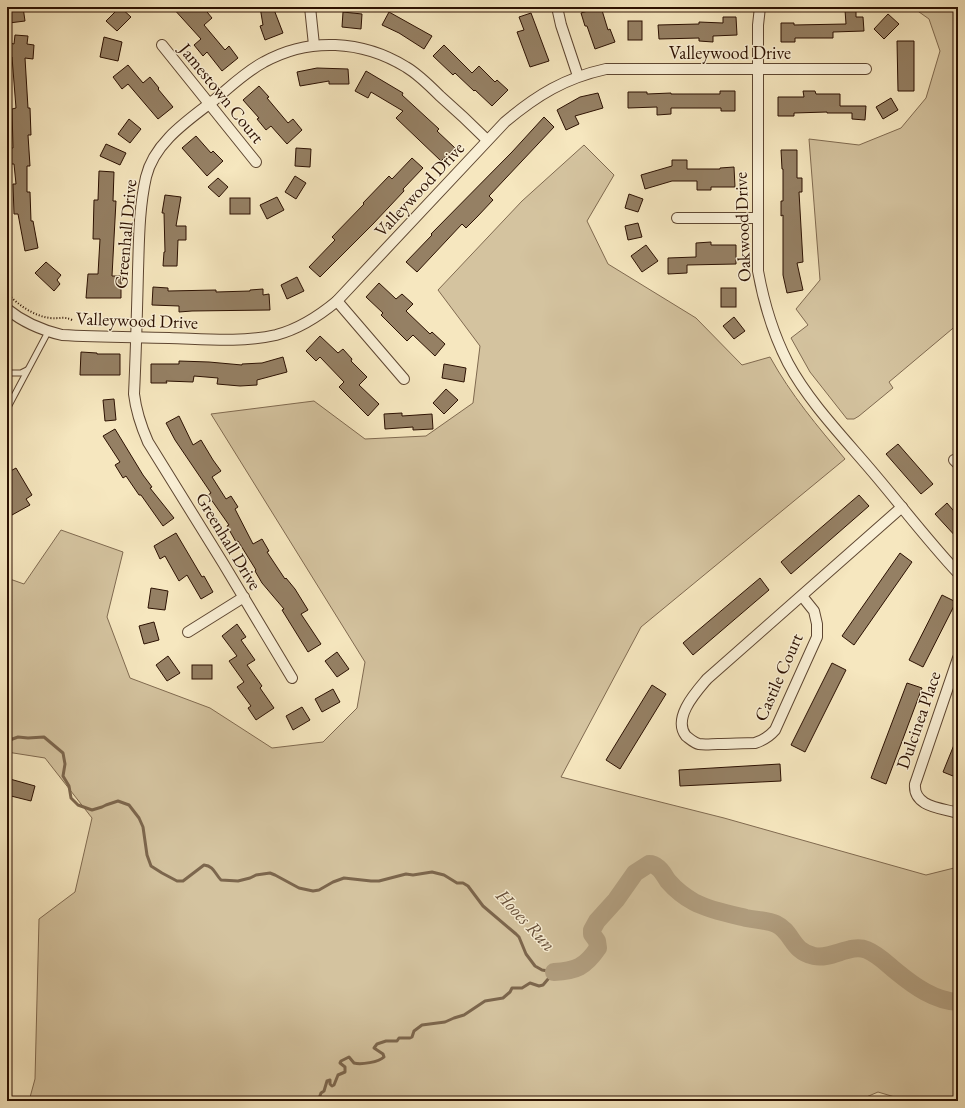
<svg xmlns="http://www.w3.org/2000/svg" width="965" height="1108" viewBox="0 0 965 1108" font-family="'EB Garamond',serif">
	<rect width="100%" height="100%" fill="#f6e7bf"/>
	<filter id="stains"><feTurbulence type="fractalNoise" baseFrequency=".005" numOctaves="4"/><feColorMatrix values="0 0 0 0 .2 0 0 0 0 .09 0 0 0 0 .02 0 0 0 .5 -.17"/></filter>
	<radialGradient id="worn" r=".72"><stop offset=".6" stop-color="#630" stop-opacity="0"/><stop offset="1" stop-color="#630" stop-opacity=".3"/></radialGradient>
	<!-- green -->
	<g fill="#d4c39f" stroke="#806a50">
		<path d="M912,7H958V324L889,382L893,388L859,416L854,419H847L810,372L791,338L808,325L796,309L820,280L809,139L859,145L901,128L926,98L940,51L929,19Z"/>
		<path d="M584,145L614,175L587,221L608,264L696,318L742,365L770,357C791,395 818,427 845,459L641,627L561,777L724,818L926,875L958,867V1101H908L878,1092L857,1101H29L35,1079L39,919L75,892L92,818L45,758L7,752V578L24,584L61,530L123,552L107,617L130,678L210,708L272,748L323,742L357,708L365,662L211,414L314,401L365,439L426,436L473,403L480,346L438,290L522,201Z"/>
	</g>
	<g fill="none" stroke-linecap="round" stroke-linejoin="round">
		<!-- stream -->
		<g stroke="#7c664d" stroke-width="3">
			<path d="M7,741L18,737L28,738L44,737L63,753L65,764L63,776L69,786L71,798L78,805L92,810L102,807L106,805L118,801L129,805L139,818L143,827L147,855L151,866L162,873L177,881H183L204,865C214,866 215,874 221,880L238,881L250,878L256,875L270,873L275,875L299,888L313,891L319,890L333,882L344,878L371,881H379L406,874L413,875L432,872L444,875L457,883H463L468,886L483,906L516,934L519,937L526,954L535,966L542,970L554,972"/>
			<path d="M318,1101L321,1093L324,1091L327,1081L330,1080V1084L332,1086L334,1085L338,1075L345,1072V1067L340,1063L341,1061L349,1057L354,1063C361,1065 379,1062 384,1057L383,1054L374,1048L377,1044L386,1041H397L399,1038H410L412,1037L414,1031L422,1025L445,1022L454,1018L464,1015L485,1001L503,998L510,992L512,988H522L530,983L539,986L543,985L554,972"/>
		</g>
		<!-- river -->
		<path stroke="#b19e7f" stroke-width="18" d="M554,972C576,971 585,967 598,948L597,941L592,934V930L597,921L616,900L635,873L649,864C652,864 655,865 657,867C662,870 665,877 668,881C675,889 685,897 694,902C709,910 729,914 746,918C756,920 767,920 776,924C793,932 791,951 814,956C832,960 850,943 867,950C879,955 887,964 897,972C914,986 935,1001 958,1002"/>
	</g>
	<!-- building -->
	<g fill="#958064" stroke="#2c1102">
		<path d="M7,7H23L25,21L9,23Z"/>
		<path d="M120,7L131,17L117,31L106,21Z"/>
		<path d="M172,7H203L212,18L204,25L225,50L229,46L238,58L222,71L207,52L203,56L194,45L201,39Z"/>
		<path d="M260,7H273L283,33L265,40L260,26L263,25Z"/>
		<path d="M601,7L608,30L610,29L615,42L595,49L587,26H585L581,13Z"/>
		<path d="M856,9V17H863L864,31L833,32V38H795V42H781V23H794V25L846,24L845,10Z"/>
		<path d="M343,12L362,14L361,29L342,27Z"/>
		<path d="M389,12L432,36L424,49L399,33L382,25Z"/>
		<path d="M531,13L549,61L530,67L517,32L524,30L519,17Z"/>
		<path d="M888,14L899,24L884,39L874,29Z"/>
		<path d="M723,17H736L737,35L713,36V42L699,41V38L659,39L658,25L699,24V22L723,23Z"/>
		<rect x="628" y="21" width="14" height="19"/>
		<path d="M15,35L28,36L27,44L34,45L33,59L25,58L28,108H30L31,135H28L30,166H27V192H30L31,221H33L38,248L25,251L18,214H14L13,184H16L14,164H11L10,148H13L12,109L16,108L12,57H9L10,43L14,44Z"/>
		<path d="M104,37L122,42L118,61L100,57Z"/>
		<path d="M897,41H914V91H898Z"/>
		<path d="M444,45L472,73L479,66L495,82L497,80L508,90L492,106L475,90L474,91L455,73L453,75L433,56Z"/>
		<path d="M128,65L143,83L150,77L159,88L158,89L173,107L158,119L128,84L122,89L113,77Z"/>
		<path d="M317,68L348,69L349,84H329V81L300,86L297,72Z"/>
		<path d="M366,71L403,93L402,95L439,129L437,131L455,148L441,161L396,118L403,111L371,92L368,98L355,91Z"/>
		<path d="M259,86L269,97L267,98L288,123L293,119L302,130L287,144L271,126L266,130L257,119L259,118L243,100Z"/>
		<path d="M720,91H735V111H721V108H671V114L657,115V107L628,108V92H647V94L671,93V94H720Z"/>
		<path d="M803,91H815L816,94H840V106H866L865,120L852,119V113H827V112L794,113V116H778V97H804Z"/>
		<path d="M598,93L603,108L575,116L579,124L566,130L557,110L580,97Z"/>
		<path d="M891,98L898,110L883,119L876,107Z"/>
		<path d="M544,117L554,127L489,196L493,200L477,217L466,228L462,224L417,272L406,262L432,235L431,234L512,152Z"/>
		<path d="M129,119L141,129L130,143L118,134Z"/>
		<path d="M196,136L211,153L213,151L223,161L207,176L182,148Z"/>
		<path d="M106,144L126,153L120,165L100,156Z"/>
		<path d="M296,148L311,149L310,167L295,166Z"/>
		<path d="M781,150H797V178H802V192H799L803,262L797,263L803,290L787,293L783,275V215L781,216V201H783V169H782Z"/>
		<path d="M412,158L423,168L403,189L404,191L373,224L320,277L309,267L335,240L332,237L364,204L363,203L389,176L392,179Z"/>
		<path d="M672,160H687V169H720V168L734,167L735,187H711V190H697V181H672L645,189L641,175L672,166Z"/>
		<path d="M99,171L114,172L113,201H116L112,276H121V298H86L88,274H98L100,239H93L94,200H98Z"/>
		<path d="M295,176L306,183L296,199L285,192Z"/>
		<path d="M218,178L228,187L219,197L208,187Z"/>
		<path d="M629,194L643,199L638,212L625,208Z"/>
		<path d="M165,195L181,197L176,226H186V240H178L177,266H163L164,252H165L164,213H162Z"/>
		<path d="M277,197L284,210L267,219L260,205Z"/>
		<rect x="230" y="198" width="20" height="16"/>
		<path d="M638,223L642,237L628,240L625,226Z"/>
		<path d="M711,242V245H736V264L687,265V273L668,274V258L696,257V243Z"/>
		<path d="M646,245L658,261L642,272L631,256Z"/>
		<path d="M46,262L61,275L57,280L60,284L54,291L35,273Z"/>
		<path d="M297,277L304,291L287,299L281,285Z"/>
		<path d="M379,283L396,299L402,294L413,304L406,311L430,334L432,332L445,344L435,356L413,335L407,341L381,315L383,313L366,297Z"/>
		<path d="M153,287L168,288V291L216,290V292L250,291V290L263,289V295L269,294L270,310L192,311L179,312V306L152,305Z"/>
		<rect x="721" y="288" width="15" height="19"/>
		<path d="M734,317L745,331L734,339L723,326Z"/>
		<path d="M320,336L338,353L343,349L352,359L351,361L367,377L359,385L379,404L368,416L339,387L344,382L320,357L316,361L306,351Z"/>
		<path d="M81,352L97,353V354H120V375H80Z"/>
		<path d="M283,357L287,372L257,380V385L240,386L217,384L218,378L194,376L193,382L166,381L167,383H151V364H179V361L209,362L242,365V364L262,363Z"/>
		<path d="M444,364L466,368L464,382L442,378Z"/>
		<path d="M446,389L458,400L444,414L433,403Z"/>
		<path d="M114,399L116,420L105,421L103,400Z"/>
		<path d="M402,413V416L432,414L433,429L413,430V427L385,429L384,414Z"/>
		<path d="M179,416L193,445L201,440L213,460L221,471L212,477L226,499L231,496L238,507L235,509L253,544L262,539L269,551L267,552L285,579L286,578L295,589L308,610L301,614L321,644L308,652L282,610L284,609L262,583L255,571L256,570L238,541L236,542L227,526L229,525L208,495L211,493L175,440L166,423Z"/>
		<path d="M115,429L143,475L152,487L150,488L174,518L163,526L141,495H139L126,476L123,478L115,465L120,462L103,436Z"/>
		<path d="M898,444L933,484L921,494L886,454Z"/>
		<path d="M16,468L32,495L26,499L30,505L12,515L7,506V473Z"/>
		<path d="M859,495L869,506L791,574L781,562Z"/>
		<path d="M947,503L958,516V539L935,514Z"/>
		<path d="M176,533L202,577L204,576L213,592L201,599L187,575L179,581L165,556L160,559L154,546Z"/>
		<path d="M900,553L912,562L854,645L842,636Z"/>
		<path d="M760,578L769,590L693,655L683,643Z"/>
		<path d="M151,588L168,591L165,610L148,608Z"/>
		<path d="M942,595L956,602L923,667L909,660Z"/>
		<path d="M154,622L159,640L144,644L139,626Z"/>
		<path d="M237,624L246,637L241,640L255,660L247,665L262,686L260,688L274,708L256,720L248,708L251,706L237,687L244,682L229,661L237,656L222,636Z"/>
		<path d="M337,652L349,669L337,677L325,661Z"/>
		<path d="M168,656L180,673L167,681L156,665Z"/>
		<path d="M832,663L846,670L805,752L791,745Z"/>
		<rect x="192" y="665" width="20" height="14"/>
		<path d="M907,683L922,688L886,784L871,778Z"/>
		<path d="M652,685L666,694L620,769L606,760Z"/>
		<path d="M333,689L340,702L322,712L315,699Z"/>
		<path d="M302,707L310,720L293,730L286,716Z"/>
		<path d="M958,735V778L943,772Z"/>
		<path d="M780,764L781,781L680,786L679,770Z"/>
		<path d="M10,779L35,786L31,801L7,795Z"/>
	</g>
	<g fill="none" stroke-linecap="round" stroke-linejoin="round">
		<defs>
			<g id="service">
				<path d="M7,373H21L27,370"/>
				<path d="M7,409L48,332"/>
			</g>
			<g id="minor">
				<path d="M310,7L314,45"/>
				<path d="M557,7L561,25L578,76"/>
				<path d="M760,7L758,25V271C764,304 773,334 788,363C810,404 846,440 876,476C903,508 929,542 958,573"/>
				<path d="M162,45L256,162"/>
				<path d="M677,218H758"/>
				<path d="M337,301L404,379"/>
				<path d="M7,309C24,323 41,330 62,335C98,337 133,337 169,338C204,339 241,343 276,335C299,329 319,316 337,301L505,122C537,95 565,78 606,69H866"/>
				<path d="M954,460L958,464"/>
				<path d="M802,596L814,611L817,624V637L775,730C769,737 764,740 755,743C743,743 730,744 718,744C712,744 705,745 699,744C694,743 690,739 686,736C672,718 696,692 707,679L902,507"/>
				<path d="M188,632L244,597"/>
				<path d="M958,658L915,784C913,807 941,808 958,813"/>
				<path d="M292,678L223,563L148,442C141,426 136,411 134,394C136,353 137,312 138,271C139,240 139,208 146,177C154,143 187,121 213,101C229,88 245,72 264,62C309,37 362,40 406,67C418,74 429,85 440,96C456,110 472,125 487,140"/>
			</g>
		</defs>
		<!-- service casing -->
		<use href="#service" stroke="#5e4631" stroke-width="7"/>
		<!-- minor casing -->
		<use href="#minor" stroke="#5e4631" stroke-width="12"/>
		<!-- path -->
		<path stroke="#2c1102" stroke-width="2" stroke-dasharray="1 2" stroke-linecap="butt" d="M7,293C18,305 34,316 50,318C59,319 64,316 72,320"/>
		<!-- service -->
		<use href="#service" stroke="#f9efd5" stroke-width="5"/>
		<!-- minor -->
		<use href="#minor" stroke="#f9efd5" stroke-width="10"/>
	</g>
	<g text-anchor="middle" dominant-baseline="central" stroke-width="3" stroke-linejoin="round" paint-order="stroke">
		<!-- street labels -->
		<g font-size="18" fill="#2c1102" stroke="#f9efd5">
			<text x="730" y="52">Valleywood Drive</text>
			<text transform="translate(222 93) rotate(51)">Jamestown Court</text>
			<text transform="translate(419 189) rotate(-47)">Valleywood Drive</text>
			<text transform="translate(742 227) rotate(-92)">Oakwood Drive</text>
			<text transform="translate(125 234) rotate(-85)">Greenhall Drive</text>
			<text transform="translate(137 320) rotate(2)">Valleywood Drive</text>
			<text transform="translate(229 541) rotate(59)">Greenhall Drive</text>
			<text transform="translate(778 677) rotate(-66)">Castile Court</text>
			<text transform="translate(918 720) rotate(-71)">Dulcinea Place</text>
		</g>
		<!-- water labels -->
		<g font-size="19" font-style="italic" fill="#68503a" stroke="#f9efd5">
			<text transform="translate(526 920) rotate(47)">Hooes Run</text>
		</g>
	</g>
	<!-- margin -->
	<rect width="965" height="1108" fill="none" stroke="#f6e7bf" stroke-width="24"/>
	<rect x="8" y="8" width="949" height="1092" fill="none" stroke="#2c1102" stroke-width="2"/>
	<rect x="12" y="12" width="941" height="1084" fill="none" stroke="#2c1102"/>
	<rect width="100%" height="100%" filter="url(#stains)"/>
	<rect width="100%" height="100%" fill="url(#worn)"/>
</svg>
